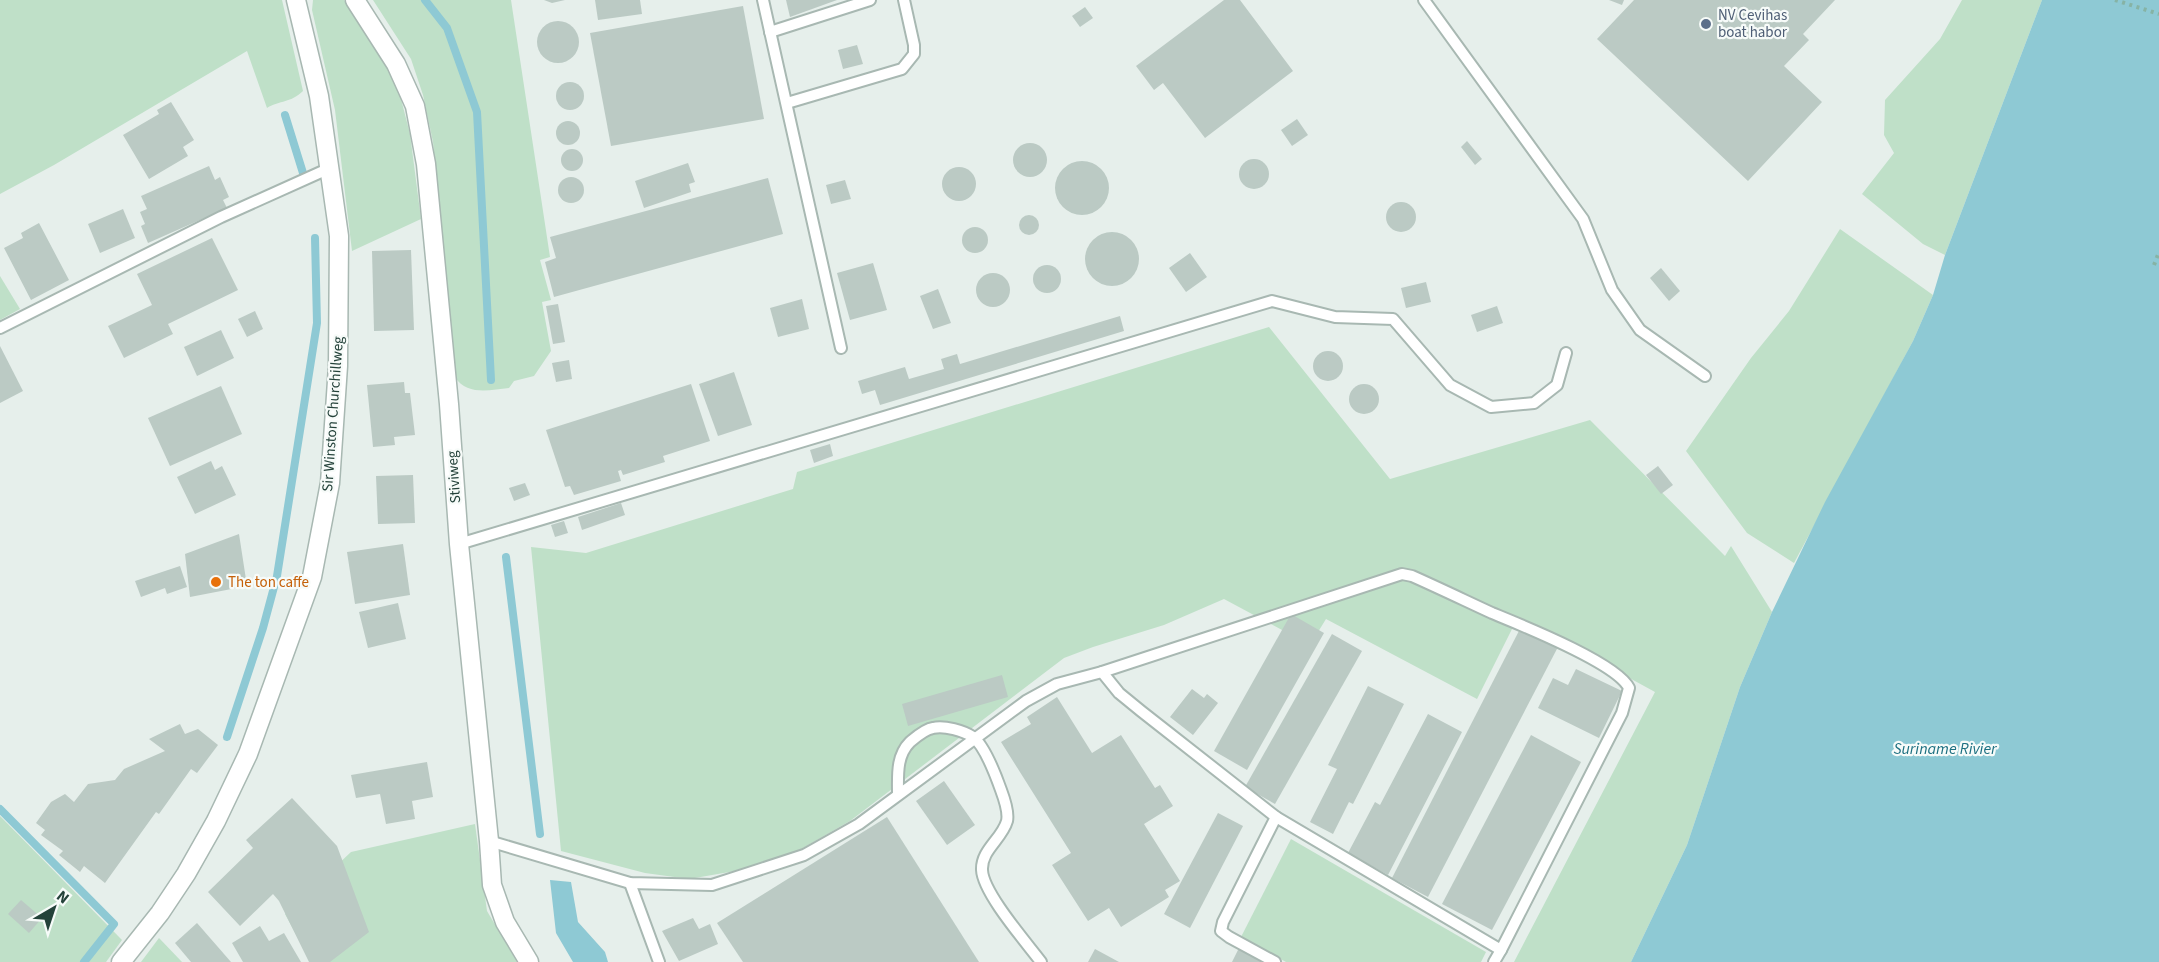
<svg xmlns="http://www.w3.org/2000/svg" width="2159" height="962" viewBox="0 0 2159 962" font-family="'Source Sans 3',sans-serif">
	<rect width="100%" height="100%" fill="#e6efeb"/>
	<!-- green -->
	<g fill="#bfe0c8">
		<path d="M0,0H282L303,91C291,103 280,100 267,108L247,51L54,165L0,194Z"/>
		<path d="M313,0H344L347,3L377,49L392,76L401,99L410,134L421,219L352,251L335,110L312,10Z"/>
		<path d="M373,0H511L550,257L540,260L551,300L542,302L551,351L534,376L514,381L509,388C490,390 467,396 455,377L433,142L423,95L411,59Z"/>
		<path d="M1962,0H2042L1945,255L1923,244L1862,194L1894,153L1884,135L1885,100L1940,39Z"/>
		<path d="M1840,229L1933,295L1913,341L1794,563L1747,533L1686,451L1751,358L1789,311Z"/>
		<path d="M0,276L20,309L0,320Z"/>
		<path d="M1269,327L1390,479L1590,420L1725,556L1731,546L1772,612L1740,687L1687,845L1631,962H1514L1655,692L1518,617L1477,699L1326,619L1310,645L1224,599L1164,625L1093,647L1064,658L850,821L796,852L741,870L689,879L645,873L561,851L531,547L586,553L793,489L797,472Z"/>
		<path d="M0,816L122,940L106,962H0Z"/>
		<path d="M475,824L487,911L517,962H311L285,914L351,852Z"/>
		<path d="M1291,839L1486,952L1481,962H1286L1241,937Z"/>
		<path d="M159,938L182,962H141Z"/>
	</g>
	<!-- water -->
	<g fill="#8ec9d4">
		<path d="M2042,0H2159V962H1631L1687,845L1740,687L1772,612L1825,502L1913,341L1933,295L1945,255Z"/>
		<path d="M550,880L571,882L578,922L605,952L608,962H573L556,933Z"/>
	</g>
	<g fill="none" stroke-linecap="round" stroke-linejoin="round">
		<!-- stream -->
		<g stroke="#8ec9d4" stroke-width="8">
			<path d="M425,0L447,28L477,112L491,380"/>
			<path d="M285,115L303,173"/>
			<path d="M506,557L540,834"/>
			<path d="M227,737L263,628L277,576L317,323L315,238"/>
			<path d="M0,809L114,924L84,962"/>
		</g>
	</g>
	<!-- building -->
	<g fill="#bbcac4">
		<path d="M544,0H565L552,3Z"/>
		<path d="M595,0H640L642,14L598,20Z"/>
		<path d="M786,0H837L790,17Z"/>
		<path d="M1224,0H1240L1293,71L1205,138L1163,83L1154,90L1136,66Z"/>
		<path d="M1609,0H1624L1622,5Z"/>
		<path d="M1634,0H1835L1803,34L1809,40L1784,66L1822,102L1748,181L1597,39Z"/>
		<path d="M743,6L764,119L611,146L590,33Z"/>
		<path d="M1085,7L1093,18L1080,27L1072,16Z"/>
		<circle cx="558" cy="42" r="21"/>
		<path d="M857,45L863,64L843,69L838,50Z"/>
		<circle cx="570" cy="96" r="14"/>
		<path d="M171,102L194,140L183,147L188,156L149,179L123,135L159,114L157,110Z"/>
		<path d="M1297,119L1308,135L1292,146L1281,130Z"/>
		<circle cx="568" cy="133" r="12"/>
		<path d="M1467,141L1482,159L1475,165L1461,147Z"/>
		<circle cx="1030" cy="160" r="17"/>
		<circle cx="572" cy="160" r="11"/>
		<circle cx="1254" cy="174" r="15"/>
		<circle cx="1082" cy="188" r="27"/>
		<path d="M688,163L695,182L689,184L691,192L644,208L635,181Z"/>
		<path d="M209,166L215,180L220,177L229,197L223,200L227,208L148,243L141,226L145,224L140,212L147,209L141,196Z"/>
		<circle cx="959" cy="184" r="17"/>
		<circle cx="571" cy="190" r="13"/>
		<path d="M768,178L783,234L554,297L545,262L556,258L550,237Z"/>
		<path d="M845,180L851,199L831,204L826,185Z"/>
		<circle cx="1401" cy="217" r="15"/>
		<path d="M123,209L135,238L100,253L88,224Z"/>
		<circle cx="1029" cy="225" r="10"/>
		<path d="M39,223L69,280L31,300L4,248L23,238L21,233Z"/>
		<circle cx="975" cy="240" r="13"/>
		<circle cx="1112" cy="259" r="27"/>
		<path d="M212,238L238,290L168,324L173,334L124,358L108,326L152,305L137,274Z"/>
		<path d="M411,250L414,330L374,331L372,251Z"/>
		<path d="M1190,253L1207,277L1186,292L1169,268Z"/>
		<path d="M873,263L887,310L850,320L837,273Z"/>
		<circle cx="1047" cy="279" r="14"/>
		<path d="M1661,268L1680,291L1669,301L1650,278Z"/>
		<circle cx="993" cy="290" r="17"/>
		<path d="M1426,282L1431,302L1406,308L1401,288Z"/>
		<path d="M938,289L951,323L933,329L920,296Z"/>
		<path d="M802,299L809,329L778,337L770,308Z"/>
		<path d="M558,304L565,342L553,344L546,306Z"/>
		<path d="M1497,306L1503,323L1477,332L1471,315Z"/>
		<path d="M255,311L263,329L247,337L238,319Z"/>
		<path d="M1120,316L1124,331L880,405L875,390L862,394L858,381L905,367L909,379L944,369L941,359L957,354L960,364Z"/>
		<path d="M221,330L234,358L197,376L184,347Z"/>
		<path d="M0,346L23,391L0,403Z"/>
		<circle cx="1328" cy="366" r="15"/>
		<path d="M569,360L572,379L556,382L552,363Z"/>
		<path d="M734,372L752,425L718,436L699,384Z"/>
		<path d="M404,382L405,393H410L415,435L394,437L395,445L373,447L367,385Z"/>
		<path d="M691,384L710,441L663,456L665,462L623,475L621,470L618,471L621,481L574,495L570,486L565,487L546,430Z"/>
		<circle cx="1364" cy="399" r="15"/>
		<path d="M221,386L242,434L170,466L148,418Z"/>
		<path d="M830,444L833,456L814,463L810,450Z"/>
		<path d="M211,461L215,470L222,466L236,495L195,514L177,477Z"/>
		<path d="M1658,466L1673,485L1661,494L1646,475Z"/>
		<path d="M413,475L415,523L378,524L376,476Z"/>
		<path d="M525,483L530,495L514,501L509,488Z"/>
		<path d="M621,503L625,515L582,530L578,517Z"/>
		<path d="M564,521L568,533L555,537L551,525Z"/>
		<path d="M239,534L247,586L190,597L185,554Z"/>
		<path d="M403,544L410,595L355,604L347,552Z"/>
		<path d="M180,566L187,587L167,594L165,588L141,597L135,581Z"/>
		<path d="M398,603L406,639L368,648L359,612Z"/>
		<path d="M1291,614L1324,633L1247,770L1214,751Z"/>
		<path d="M1522,625L1559,645L1428,897L1392,878Z"/>
		<path d="M1332,634L1362,651L1275,804L1245,787Z"/>
		<path d="M1576,669L1622,691L1599,738L1538,708L1553,678L1568,685Z"/>
		<path d="M1002,675L1008,697L908,726L902,704Z"/>
		<path d="M1368,686L1404,704L1353,804L1349,802L1333,834L1310,822L1337,769L1328,765Z"/>
		<path d="M1192,689L1204,698L1207,694L1218,703L1193,735L1170,717Z"/>
		<path d="M1057,697L1092,753L1121,735L1155,788L1160,785L1173,806L1144,824L1180,881L1165,890L1169,897L1121,927L1109,908L1088,921L1052,865L1071,853L1001,742L1031,724L1027,717Z"/>
		<path d="M1428,714L1462,732L1388,875L1348,853L1375,802L1380,805Z"/>
		<path d="M180,724L185,734L198,729L218,745L197,773L191,769L159,814L156,812L105,883L84,866L80,872L59,855L63,851L41,835L45,830L36,823L51,802L65,794L74,802L88,784L115,780L124,769L165,751L149,739Z"/>
		<path d="M1531,735L1581,762L1492,930L1442,904Z"/>
		<path d="M427,762L433,797L412,801L415,819L386,824L380,794L356,798L351,775Z"/>
		<path d="M944,781L975,825L947,845L916,801Z"/>
		<path d="M292,798L337,846L369,932L330,962H309L279,901L273,894L240,926L208,892L253,848L246,840Z"/>
		<path d="M1218,813L1243,826L1190,928L1164,914Z"/>
		<path d="M887,817L979,962H743L717,923Z"/>
		<path d="M21,900L42,918L29,933L8,914Z"/>
		<path d="M693,918L699,929L710,924L718,944L679,961L662,931Z"/>
		<path d="M197,923L231,962H191L175,943Z"/>
		<path d="M260,926L269,941L284,933L301,962H243L232,943Z"/>
		<path d="M1240,946L1270,962H1232Z"/>
		<path d="M1095,949L1119,962H1088Z"/>
	</g>
	<g fill="none" stroke-linecap="round" stroke-linejoin="round">
		<defs>
			<g id="service">
				<path d="M763,0L841,348"/>
				<path d="M1424,0L1583,219L1612,290L1640,330L1705,376"/>
				<path d="M770,32L870,0"/>
				<path d="M787,103L902,69L914,54V45L904,0"/>
				<path d="M0,328L221,217L330,168"/>
				<path d="M459,544L1272,301L1335,317L1393,319L1450,385L1491,407L1534,403L1557,385L1566,353"/>
				<path d="M1102,672L1402,574L1412,576C1439,588 1466,601 1492,613C1521,625 1617,663 1629,688L1622,713L1501,950"/>
				<path d="M898,794C898,776 896,756 910,742C916,737 925,729 933,728C944,725 964,731 973,737C985,746 996,776 1001,790C1004,798 1009,812 1007,821C1002,839 981,850 982,870C983,893 1026,942 1041,962"/>
				<path d="M1276,817L1501,950L1494,962"/>
				<path d="M489,841L630,883L712,885L804,855L859,824L1026,701L1057,684L1102,672L1119,693L1141,711L1276,817L1223,922L1221,931L1229,937L1275,962"/>
				<path d="M630,883L659,962"/>
			</g>
			<path id="minor" d="M355,0L396,64L415,106L426,164L449,404L459,544L489,841L492,885L505,922L529,962"/>
			<path id="tertiary" d="M121,962L160,913L186,874L216,821L248,754L312,577L330,483L338,366L339,236L319,96L296,0"/>
		</defs>
		<!-- service casing -->
		<use href="#service" stroke="#a8b8b2" stroke-width="14"/>
		<!-- minor casing -->
		<use href="#minor" stroke="#a8b8b2" stroke-width="21"/>
		<!-- tertiary casing -->
		<use href="#tertiary" stroke="#a8b8b2" stroke-width="21"/>
		<!-- path -->
		<g stroke="#86b3a5" stroke-width="4" stroke-dasharray="3 4.5" stroke-linecap="butt">
			<path d="M2115,0L2159,14"/>
			<path d="M2154,265L2159,252"/>
		</g>
		<!-- service -->
		<use href="#service" stroke="#fff" stroke-width="10"/>
		<!-- minor -->
		<use href="#minor" stroke="#fff" stroke-width="18"/>
		<!-- tertiary -->
		<use href="#tertiary" stroke="#fff" stroke-width="18"/>
	</g>
	<!-- markers -->
	<circle fill="#5c6f8a" stroke="#f7fbf9" stroke-width="2" cx="1706" cy="24" r="6"/>
	<circle fill="#e8710a" stroke="#f7fbf9" stroke-width="2" cx="216" cy="582" r="6"/>
	<g text-anchor="middle" dominant-baseline="central" stroke-width="4.5" stroke-linejoin="round" paint-order="stroke">
		<!-- service labels -->
		<g font-size="15" fill="#4e5e75" stroke="#f7fbf9" text-anchor="start">
			<text x="1718" y="15">NV Cevihas<tspan x="1718" dy="17">boat habor</tspan></text>
		</g>
		<!-- street labels -->
		<g font-size="15" fill="#24423a" stroke="#f7fbf9">
			<text transform="translate(333 414) rotate(-86)">Sir Winston Churchillweg</text>
			<text transform="translate(454 477) rotate(-94)">Stiviweg</text>
		</g>
		<!-- food labels -->
		<g font-size="15" fill="#c56008" stroke="#f7fbf9" text-anchor="start">
			<text x="228" y="582">The ton caffe</text>
		</g>
		<!-- water labels -->
		<g font-size="16" font-style="italic" fill="#1c6f80" stroke="#f7fbf9">
			<text x="1945" y="749">Suriname Rivier</text>
		</g>
	</g>
	<!-- north arrow -->
	<g transform="translate(54 908) rotate(39)" stroke="#f7fbf9" stroke-width="4.5" paint-order="stroke">
	<path d="M0-4.5L10 22L0 15L-10 22Z" fill="#24423a"/>
	<text y="-9" font-size="16" font-weight="bold" text-anchor="middle" fill="#24423a">N</text>
	</g>
</svg>
